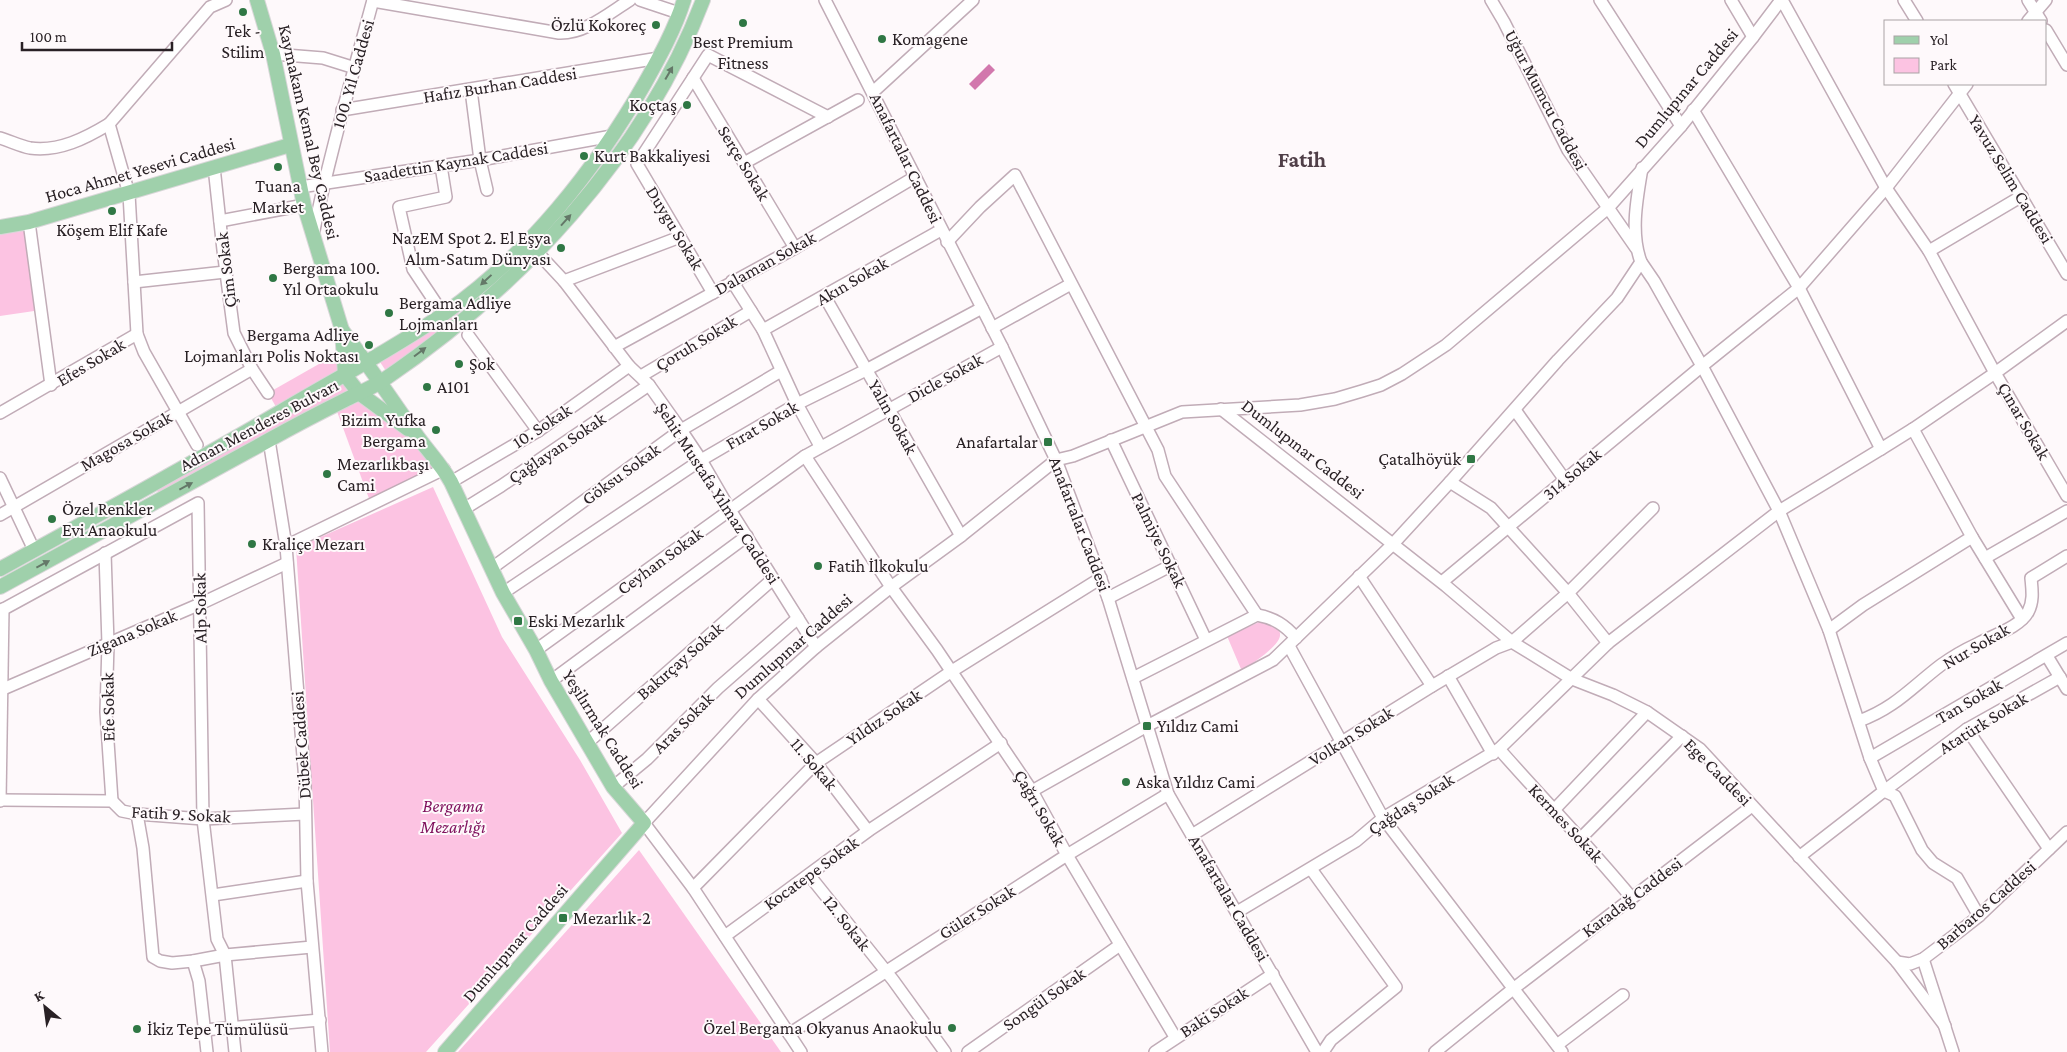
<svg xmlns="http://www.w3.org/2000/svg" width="2067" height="1052" viewBox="0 0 2067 1052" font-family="'Crimson Pro',serif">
	<rect width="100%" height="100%" fill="#fef9fb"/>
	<!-- green -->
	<g fill="#fcc3e2">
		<path d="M29,222L41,310L0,316V227Z"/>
		<path d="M457,312L461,316L386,371L380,362Z"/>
		<path d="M333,356L345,375L279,412L268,393Z"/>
		<path d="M342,382L347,391L159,493L155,489Z"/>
		<path d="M359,393L416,435L444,469L371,504L335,406Z"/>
		<path d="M433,487L502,637L580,760L622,833L426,1052H330L296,548Z"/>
		<path d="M1264,620L1278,628C1280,632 1281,635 1279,639C1275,648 1250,667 1241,669L1227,636Z"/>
		<path d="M639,850L781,1052H458Z"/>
	</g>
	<!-- water -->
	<path fill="#d278ad" d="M989,64L995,70L975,90L969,84Z"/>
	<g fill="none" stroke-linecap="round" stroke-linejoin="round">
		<defs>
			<g id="minor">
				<path d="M640,0L679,13"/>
				<path d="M825,0L1002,347L1056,460L1108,598L1168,794L1317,1052"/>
				<path d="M1491,0L1504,22L1568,150L1636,248"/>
				<path d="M1600,0L1681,126"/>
				<path d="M1731,0L1753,37"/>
				<path d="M1782,0L1886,188L1929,251L1995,373L2067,496"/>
				<path d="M1904,0L1917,21"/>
				<path d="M2028,0L2041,21"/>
				<path d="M373,1L559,33C585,34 609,13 630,0"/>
				<path d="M2028,21L2046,0"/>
				<path d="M2046,30L2067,65"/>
				<path d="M273,54L323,58L355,68"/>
				<path d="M693,78L795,248"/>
				<path d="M1954,84L2067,274"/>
				<path d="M471,90L480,160L487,190"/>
				<path d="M873,92L973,0"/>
				<path d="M342,110L659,58"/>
				<path d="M1693,110L1799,288L1881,449L1913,429"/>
				<path d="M0,138C10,141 20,146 30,148C59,152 86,138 109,124"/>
				<path d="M744,163L858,100"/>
				<path d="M214,167L223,250L234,333L252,369L268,393"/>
				<path d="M300,187L480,160L612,136"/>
				<path d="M220,221L304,205"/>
				<path d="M29,222L51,385"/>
				<path d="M313,235C329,156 352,78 373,0"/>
				<path d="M947,242L980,207L1015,175L1158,450L1165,476L1257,615"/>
				<path d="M1929,251L2022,196"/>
				<path d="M537,252L564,281L629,366L649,385L681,430L701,460L730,510L816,647"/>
				<path d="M1641,262L1654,281L1702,366L1779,511L1829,630L1870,758L1884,791L1799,857"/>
				<path d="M564,281L680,237"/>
				<path d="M732,281L763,330L797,404L820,446"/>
				<path d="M134,282L225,272"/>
				<path d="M713,293L637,164L708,55L828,117"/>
				<path d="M825,297L961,536"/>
				<path d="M437,305L413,269L399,207L446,197L441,166"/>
				<path d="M992,328L1071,284"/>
				<path d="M763,330L941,230"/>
				<path d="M468,335L538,431"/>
				<path d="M614,347L795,248L915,177"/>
				<path d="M641,376L751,311"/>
				<path d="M1221,409L1446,586L1512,642L1572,679L1613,695L1647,712L1700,749L1897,962L1945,1026"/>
				<path d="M1515,410L1565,480"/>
				<path d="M0,413L137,334"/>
				<path d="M269,440L286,546L305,781L307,881L322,1052"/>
				<path d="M1111,440L1206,640"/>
				<path d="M197,445L144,352L137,334L129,194L109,124L210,7L226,0"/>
				<path d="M805,456L891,587L937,650L1032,791L1067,855L1175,1037"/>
				<path d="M0,478L34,550"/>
				<path d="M451,482L538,431L629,366"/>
				<path d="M1450,482L1491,508L1568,593L1608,643"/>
				<path d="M464,509L501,486L649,385"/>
				<path d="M0,515L252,369"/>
				<path d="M1972,537L2022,619"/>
				<path d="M286,546L444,469"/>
				<path d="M105,553L108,644L106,712L112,801"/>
				<path d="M1985,558L2067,511"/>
				<path d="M492,568L681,430L781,371"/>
				<path d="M1359,576L1432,686"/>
				<path d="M1442,582L1702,366L1799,288L1886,188L1967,84"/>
				<path d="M503,593L701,460L797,404L866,370L982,308"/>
				<path d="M1108,598L1172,565"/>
				<path d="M0,611L198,503L203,819L217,939L225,955L235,1052"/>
				<path d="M1829,630L1863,605L1972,537L1913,429L1995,373L2067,321"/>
				<path d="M1289,646L1383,818L1562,1052"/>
				<path d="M536,650L805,456L1002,347"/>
				<path d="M2047,656L2067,689"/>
				<path d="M1448,676L1493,754"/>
				<path d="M1133,678L1257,615C1274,618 1285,625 1296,638"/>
				<path d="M551,681L747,536"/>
				<path d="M3,689L200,604L287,563"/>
				<path d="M758,699L816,763L868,831"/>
				<path d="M1859,721C1895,708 1912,687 1941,665C1952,657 1964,650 1977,644C1993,635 2019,628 2028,612C2034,601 2032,589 2031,578L2067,556"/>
				<path d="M1967,729L2049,849"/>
				<path d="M587,743L773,579"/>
				<path d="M1499,749C1543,799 1589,846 1631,897"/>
				<path d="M1870,758L2067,643"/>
				<path d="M613,787L647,759L718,688L798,618"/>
				<path d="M1032,791L1147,726L1273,660L1393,544L1450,482L1558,360L1617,298L1641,262C1630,233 1637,198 1642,168"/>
				<path d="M1,800L112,801L122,811L137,814L203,819L305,814"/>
				<path d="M0,801L3,609"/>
				<path d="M1553,811L1647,712"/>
				<path d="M137,814L143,848L153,957L160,961L172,963L193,961L225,955L312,947"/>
				<path d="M1192,835L1432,686L1496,648L1512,642L1568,593L1653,508"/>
				<path d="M1581,838L1682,736"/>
				<path d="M1311,869L1396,987L1331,1040L1323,1052"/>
				<path d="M809,875L893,980L945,1052"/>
				<path d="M693,888L816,763L952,671L1101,578"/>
				<path d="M213,895L307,881"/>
				<path d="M1237,912L1356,841L1383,818L1499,749L1608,643L1779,511L1881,449"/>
				<path d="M1979,916L1957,878L1933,863L1922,850L1895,796L1884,791L1967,729L2060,677"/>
				<path d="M725,936L868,831L1001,743"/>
				<path d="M1923,959L1953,1052"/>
				<path d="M193,961L199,981L207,1052"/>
				<path d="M1897,962L1910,964L1923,959L1960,931L1979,916L2067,832"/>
				<path d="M204,1030L320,1020"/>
				<path d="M789,1034L1067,855L1168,794"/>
				<path d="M1557,1045L1623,995"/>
				<path d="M801,1052L693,888L644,823L758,699L816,647L891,587L961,536L1056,460L1073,456L1182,412L1300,405L1335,399L1362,391L1381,385L1402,374L1446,345L1608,208L1681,126L1753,37L1781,0"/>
				<path d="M968,1052L1120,945"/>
				<path d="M1155,1052L1273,974"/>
				<path d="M1435,1052L1513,989L1752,806"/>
			</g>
			<g id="major">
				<path d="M257,0L273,54L304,205L342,330L345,375L359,393L408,429"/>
				<path d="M0,227L29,222L290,145"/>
				<path d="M342,330C367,363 391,398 415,433C426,449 441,464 451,482L503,593L536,650L551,681L613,787L644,823L445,1052"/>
				<path d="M0,569C94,517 188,466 280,412C335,379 392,350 445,313C527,256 596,169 645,83C660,56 675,29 684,0"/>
				<path d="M0,587C90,538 180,489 269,440C294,426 319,413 345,400C357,394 371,388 382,381C519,288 644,156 703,0"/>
			</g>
		</defs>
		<!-- minor casing -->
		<use href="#minor" stroke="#c1acb7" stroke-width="14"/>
		<!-- major casing -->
		<use href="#major" stroke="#d8d7d8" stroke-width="16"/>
		<!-- minor -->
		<use href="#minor" stroke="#fff" stroke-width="11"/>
		<!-- major -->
		<use href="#major" stroke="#9fd0ab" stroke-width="14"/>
	</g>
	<!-- one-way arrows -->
	<defs><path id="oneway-solid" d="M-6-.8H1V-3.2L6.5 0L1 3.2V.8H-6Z" transform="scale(1.25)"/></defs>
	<g fill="#647868">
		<use href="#oneway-solid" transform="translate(669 73) rotate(-60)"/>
		<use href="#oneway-solid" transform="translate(566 220) rotate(-48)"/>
		<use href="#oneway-solid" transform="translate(486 280) rotate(137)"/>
		<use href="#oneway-solid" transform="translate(420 352) rotate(-37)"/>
		<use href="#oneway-solid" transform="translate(186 486) rotate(-28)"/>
		<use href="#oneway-solid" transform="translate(43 564) rotate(-28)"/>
	</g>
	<!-- markers -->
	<g fill="#2f7744" stroke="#fef9fb" stroke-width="2">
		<circle cx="243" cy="12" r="5"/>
		<circle cx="743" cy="23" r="5"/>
		<circle cx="656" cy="25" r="5"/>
		<circle cx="882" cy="39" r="5"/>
		<circle cx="687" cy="105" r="5"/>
		<circle cx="584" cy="156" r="5"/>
		<circle cx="278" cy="167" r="5"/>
		<circle cx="112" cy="211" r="5"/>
		<circle cx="561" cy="248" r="5"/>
		<circle cx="273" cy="278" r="5"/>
		<circle cx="389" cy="313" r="5"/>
		<circle cx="369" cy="345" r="5"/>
		<circle cx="459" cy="364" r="5"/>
		<circle cx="427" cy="387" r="5"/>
		<circle cx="436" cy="430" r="5"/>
		<rect x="1043" y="437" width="10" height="10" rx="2.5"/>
		<rect x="1466" y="454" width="10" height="10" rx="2.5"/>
		<circle cx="327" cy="474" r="5"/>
		<circle cx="52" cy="519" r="5"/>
		<circle cx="252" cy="544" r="5"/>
		<circle cx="818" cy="566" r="5"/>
		<rect x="513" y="616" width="10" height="10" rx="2.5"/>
		<rect x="1142" y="721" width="10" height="10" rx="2.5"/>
		<circle cx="1126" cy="782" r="5"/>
		<rect x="558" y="913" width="10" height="10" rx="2.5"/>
		<circle cx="952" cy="1028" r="5"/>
		<circle cx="137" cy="1029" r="5"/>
	</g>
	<g text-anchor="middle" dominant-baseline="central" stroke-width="4" stroke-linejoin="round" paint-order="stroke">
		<!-- poi labels -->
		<g font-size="18" fill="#292125" stroke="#fef9fb" text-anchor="start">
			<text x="646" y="25" text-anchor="end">Özlü Kokoreç</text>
			<text x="243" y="31" text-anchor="middle">Tek -<tspan x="243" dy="21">Stilim</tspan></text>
			<text x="892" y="39">Komagene</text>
			<text x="743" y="42" text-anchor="middle">Best Premium<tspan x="743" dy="21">Fitness</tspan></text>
			<text x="677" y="105" text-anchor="end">Koçtaş</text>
			<text x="594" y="156">Kurt Bakkaliyesi</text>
			<text x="278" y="186" text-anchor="middle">Tuana<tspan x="278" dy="21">Market</tspan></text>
			<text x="112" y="230" text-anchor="middle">Köşem Elif Kafe</text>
			<text x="551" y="238" text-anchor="end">NazEM Spot 2. El Eşya<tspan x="551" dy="21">Alım-Satım Dünyası</tspan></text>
			<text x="283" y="268">Bergama 100.<tspan x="283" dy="21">Yıl Ortaokulu</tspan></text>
			<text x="399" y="303">Bergama Adliye<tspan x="399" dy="21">Lojmanları</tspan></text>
			<text x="359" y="335" text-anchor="end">Bergama Adliye<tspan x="359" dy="21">Lojmanları Polis Noktası</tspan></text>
			<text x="469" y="364">Şok</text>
			<text x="437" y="387">A101</text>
			<text x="426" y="420" text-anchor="end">Bizim Yufka<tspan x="426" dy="21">Bergama</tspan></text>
			<text x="1038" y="442" text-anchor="end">Anafartalar</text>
			<text x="1461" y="459" text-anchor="end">Çatalhöyük</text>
			<text x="337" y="464">Mezarlıkbaşı<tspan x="337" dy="21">Cami</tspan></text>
			<text x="62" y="509">Özel Renkler<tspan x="62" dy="21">Evi Anaokulu</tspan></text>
			<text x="262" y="544">Kraliçe Mezarı</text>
			<text x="828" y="566">Fatih İlkokulu</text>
			<text x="528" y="621">Eski Mezarlık</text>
			<text x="1157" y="726">Yıldız Cami</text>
			<text x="1136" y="782">Aska Yıldız Cami</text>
			<text x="573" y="918">Mezarlık-2</text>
			<text x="942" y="1028" text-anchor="end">Özel Bergama Okyanus Anaokulu</text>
			<text x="147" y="1029">İkiz Tepe Tümülüsü</text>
		</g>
		<!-- street labels -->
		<g font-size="18" fill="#292125" stroke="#fef9fb">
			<text transform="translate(353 74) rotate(-74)">100. Yıl Caddesi</text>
			<text transform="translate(500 85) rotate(-9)">Hafız Burhan Caddesi</text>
			<text transform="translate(1686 88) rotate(-50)">Dumlupınar Caddesi</text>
			<text transform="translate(1546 100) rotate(62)">Uğur Mumcu Caddesi</text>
			<text transform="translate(309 132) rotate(77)">Kaymakam Kemal Bey Caddesi</text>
			<text transform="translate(906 158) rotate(64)">Anafartalar Caddesi</text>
			<text transform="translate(456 162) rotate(-9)">Saadettin Kaynak Caddesi</text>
			<text transform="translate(744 163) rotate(59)">Serçe Sokak</text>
			<text transform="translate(140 170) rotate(-16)">Hoca Ahmet Yesevi Caddesi</text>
			<text transform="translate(2011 179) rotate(59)">Yavuz Selim Caddesi</text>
			<text transform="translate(675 228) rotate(59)">Duygu Sokak</text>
			<text transform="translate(765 263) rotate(-29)">Dalaman Sokak</text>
			<text transform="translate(226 270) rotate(-97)">Çim Sokak</text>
			<text transform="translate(852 281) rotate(-30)">Akın Sokak</text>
			<text transform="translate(696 343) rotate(-31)">Çoruh Sokak</text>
			<text transform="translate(91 362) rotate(-31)">Efes Sokak</text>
			<text transform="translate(945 378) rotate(-29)">Dicle Sokak</text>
			<text transform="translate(893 417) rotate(61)">Yalın Sokak</text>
			<text transform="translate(2024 421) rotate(60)">Çınar Sokak</text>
			<text transform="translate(259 425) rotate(-28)">Adnan Menderes Bulvarı</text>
			<text transform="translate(762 425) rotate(-30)">Fırat Sokak</text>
			<text transform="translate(542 426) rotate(-33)">10. Sokak</text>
			<text transform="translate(126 441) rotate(-30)">Magosa Sokak</text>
			<text transform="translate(557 448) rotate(-34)">Çağlayan Sokak</text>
			<text transform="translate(1303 449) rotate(38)">Dumlupınar Caddesi</text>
			<text transform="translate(621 474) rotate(-36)">Göksu Sokak</text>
			<text transform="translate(1572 474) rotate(-40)">314 Sokak</text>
			<text transform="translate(718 493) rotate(57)">Şehit Mustafa Yılmaz Caddesi</text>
			<text transform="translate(1080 524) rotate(69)">Anafartalar Caddesi</text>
			<text transform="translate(1159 540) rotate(64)">Palmiye Sokak</text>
			<text transform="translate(660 561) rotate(-36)">Ceyhan Sokak</text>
			<text transform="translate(200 608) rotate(-91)">Alp Sokak</text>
			<text transform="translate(132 633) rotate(-23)">Zigana Sokak</text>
			<text transform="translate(793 646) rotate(-41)">Dumlupınar Caddesi</text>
			<text transform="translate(1976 646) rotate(-30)">Nur Sokak</text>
			<text transform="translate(680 661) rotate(-41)">Bakırçay Sokak</text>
			<text transform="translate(1969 701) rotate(-30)">Tan Sokak</text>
			<text transform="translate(108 707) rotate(-91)">Efe Sokak</text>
			<text transform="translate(884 717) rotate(-34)">Yıldız Sokak</text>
			<text transform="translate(683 723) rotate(-45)">Aras Sokak</text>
			<text transform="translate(1983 723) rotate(-32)">Atatürk Sokak</text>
			<text transform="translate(603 729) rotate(58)">Yeşilırmak Caddesi</text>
			<text transform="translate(1351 736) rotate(-32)">Volkan Sokak</text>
			<text transform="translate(301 745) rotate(-94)">Dübek Caddesi</text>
			<text transform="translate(814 764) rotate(50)">11. Sokak</text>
			<text transform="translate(1718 772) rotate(45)">Ege Caddesi</text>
			<text transform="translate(1411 804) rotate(-33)">Çağdaş Sokak</text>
			<text transform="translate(1040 808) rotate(60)">Çağrı Sokak</text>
			<text transform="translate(181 814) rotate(3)">Fatih 9. Sokak</text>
			<text transform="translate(1566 823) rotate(47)">Kermes Sokak</text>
			<text transform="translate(811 873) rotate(-36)">Kocatepe Sokak</text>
			<text transform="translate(1632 897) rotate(-37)">Karadağ Caddesi</text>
			<text transform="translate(1229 898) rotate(60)">Anafartalar Caddesi</text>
			<text transform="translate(1986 905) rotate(-41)">Barbaros Caddesi</text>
			<text transform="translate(977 912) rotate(-32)">Güler Sokak</text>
			<text transform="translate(847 923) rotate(52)">12. Sokak</text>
			<text transform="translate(515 943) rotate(-49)">Dumlupınar Caddesi</text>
			<text transform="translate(1044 999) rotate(-35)">Songül Sokak</text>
			<text transform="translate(1214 1012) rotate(-33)">Baki Sokak</text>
		</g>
		<!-- park labels -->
		<g font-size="18" font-style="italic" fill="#7f115d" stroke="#fef9fb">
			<text x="453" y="806">Bergama<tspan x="453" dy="21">Mezarlığı</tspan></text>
		</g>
		<!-- district labels -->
		<g font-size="22" font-weight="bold" fill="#503f48" stroke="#fef9fb">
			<text x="1302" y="159">Fatih</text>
		</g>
	</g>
	<!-- legend -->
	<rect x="1884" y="20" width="162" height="65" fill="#fef9fb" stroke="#a9a3a5"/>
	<rect x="1894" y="36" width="25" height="8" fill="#9fd0ab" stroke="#a9a3a5"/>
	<text x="1930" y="45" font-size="15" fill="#292125">Yol</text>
	<rect x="1894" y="58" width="25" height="15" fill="#fcc3e2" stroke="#a9a3a5"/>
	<text x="1930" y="70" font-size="15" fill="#292125">Park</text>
	<!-- north arrow -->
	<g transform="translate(45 1007) rotate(331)" stroke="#fef9fb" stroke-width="4" paint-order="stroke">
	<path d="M0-4L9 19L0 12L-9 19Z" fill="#292125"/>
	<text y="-8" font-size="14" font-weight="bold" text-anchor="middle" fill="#292125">K</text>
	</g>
	<!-- scale -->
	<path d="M22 42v8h150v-8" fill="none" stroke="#292125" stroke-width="2.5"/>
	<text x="30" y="42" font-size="15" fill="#292125" stroke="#fef9fb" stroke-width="4" paint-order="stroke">100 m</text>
</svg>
